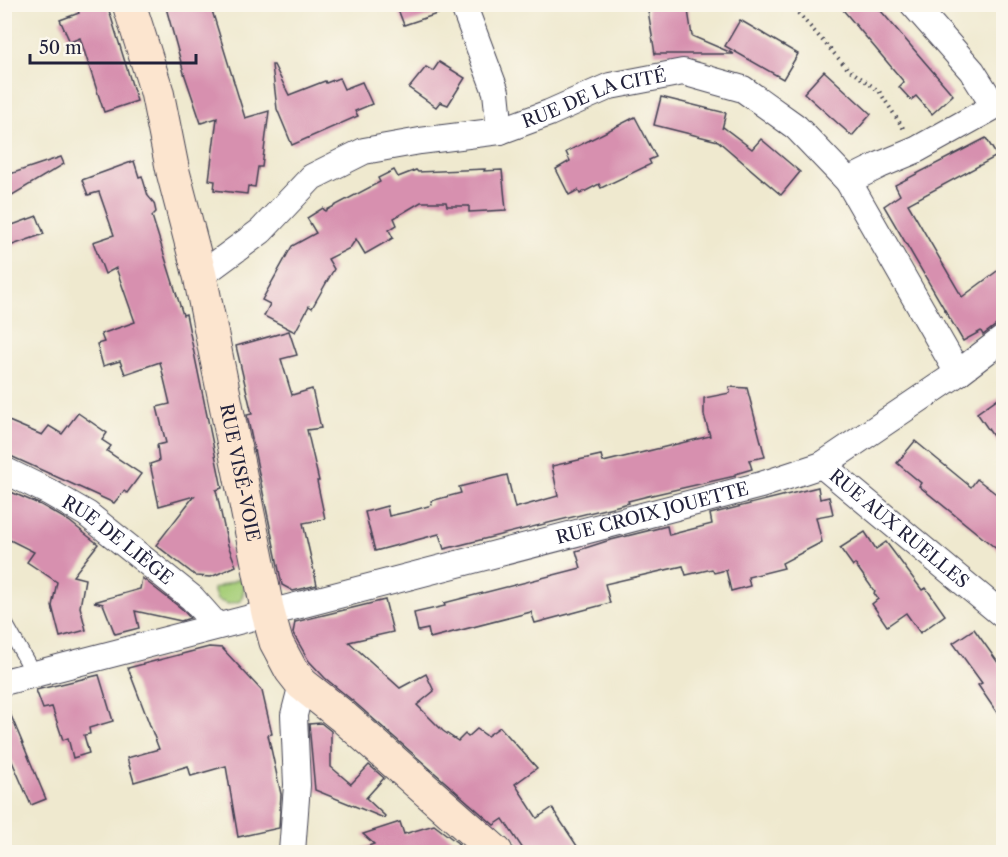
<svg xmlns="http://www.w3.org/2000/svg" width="1008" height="857" viewBox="0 0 1008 857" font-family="'Libre Caslon Text',serif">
	<rect width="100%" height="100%" fill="#fbf7ec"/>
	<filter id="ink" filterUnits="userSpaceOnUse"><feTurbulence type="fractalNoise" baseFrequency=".0167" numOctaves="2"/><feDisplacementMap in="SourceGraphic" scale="12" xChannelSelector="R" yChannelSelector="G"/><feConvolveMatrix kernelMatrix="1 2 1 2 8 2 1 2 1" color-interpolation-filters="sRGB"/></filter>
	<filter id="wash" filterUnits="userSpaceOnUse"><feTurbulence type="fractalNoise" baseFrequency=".008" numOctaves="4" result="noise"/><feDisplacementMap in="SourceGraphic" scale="24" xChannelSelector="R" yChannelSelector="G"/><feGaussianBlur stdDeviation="1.35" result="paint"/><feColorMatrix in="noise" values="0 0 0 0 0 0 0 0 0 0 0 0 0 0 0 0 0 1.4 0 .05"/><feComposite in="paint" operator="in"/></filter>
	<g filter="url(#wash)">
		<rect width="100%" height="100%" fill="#efe9cf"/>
		<!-- green -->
		<path fill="#a8cf7a" stroke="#65785a" stroke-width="1.5" d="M241,578L244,589L241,601L228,604L217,600L213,589Z"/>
		<g id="blocks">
			<!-- building -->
			<g fill="#d790af">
				<path d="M76,4H107L137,101L104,112L80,38L70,42L60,20L79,13Z"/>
				<path d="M165,4H210L245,118L269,111L262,167H258L255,187L248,186L247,194L214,190L215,181L209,180L217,118L201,123L184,73Z"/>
				<path d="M396,4H448L449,10L404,25Z"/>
				<path d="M647,4H687L692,36L734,54H655Z"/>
				<path d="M838,4H875L953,95L932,114L916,96L911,100L899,87L904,82Z"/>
				<path d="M740,20L798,54L783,79L725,46Z"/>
				<path d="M439,62L465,78L448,105L440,102L436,107L409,88L426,67L433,71Z"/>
				<path d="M272,65H274L289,95L325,81L326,83L339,78L344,89L362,82L372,104L355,111L358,116L292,145L277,109Z"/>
				<path d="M824,71L871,114L852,136L804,93Z"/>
				<path d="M661,97L726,113L722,129L723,127L752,149L761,139L800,172L781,195L718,141L654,125Z"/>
				<path d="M635,117L656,157L649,160L651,164L601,188L599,184L580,194L578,190L569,195L556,169L570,161L566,152Z"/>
				<path d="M986,138L997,156L908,204L962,297L1004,266V319L983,335L981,331L963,341L884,206L900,195L895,185Z"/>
				<path d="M61,157L64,164L4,200V176Z"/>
				<path d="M134,161L139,177L142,176L148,196L154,203L156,212L152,216L183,315L186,314L222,488L216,490L228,545L236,566L211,577L196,576L156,545L194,496L159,506L150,464L159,461L157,445L166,443L157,407L170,404L160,362L125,374L120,361L103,366L97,344L104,342L101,334L135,322L116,268L105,274L93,242L114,235L99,192L88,195L82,180Z"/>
				<path d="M485,169L484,171L502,170L506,210L469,212V206H447L446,202H421L394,218L397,225L389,230L393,238L365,254L356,239L350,248L328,259L334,269L312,308L309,306L295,332L264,316L270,304L262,300L292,246L316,233L307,218L323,208L325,211L380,182L378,178L394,170L398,177L416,170L418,172Z"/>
				<path d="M37,216L44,234L4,248V228Z"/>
				<path d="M289,331L297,355L281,359L292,395L312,389L321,428L307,430L319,481H317L325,519L303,523L317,585L293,591L282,585L247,415L252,414L236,346Z"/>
				<path d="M729,387L747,388L765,457L749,460L752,469L735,474V476L652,495L628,501L629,503L444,549L439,534L375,551L365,512L387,506L389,516L411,511L432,505L431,501L461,493L459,487L507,475L515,508L558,496L552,466L601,455L603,462L710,436L704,415V398L730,393Z"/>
				<path d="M1004,394V452L977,413Z"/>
				<path d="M78,413L107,433L102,440L111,446L107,451L141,474L127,493L124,491L114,503L4,453V419L42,435L49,426L62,434Z"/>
				<path d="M915,441L971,487L977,479L1004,500V555L919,486L921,483L897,463Z"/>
				<path d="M818,487L820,499L829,497L833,514L816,517L822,542L782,563L784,568L748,577L750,586L731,591L726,570L714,573L712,569L686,575L683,566L605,584L610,603L535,623L531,612L430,638L428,629L418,631L414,613L445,606L444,603L581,568L576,551L607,541L667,526L669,535L712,524L710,514Z"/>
				<path d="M4,489L41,505L69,521L98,544L73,576L85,579L80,607L86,630L60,637L52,606L57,582L27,562L34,552L4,537Z"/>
				<path d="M865,532L876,549L886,542L922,590L926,588L945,615L920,633L906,613L887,626L872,604L878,599L874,593L875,592L855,564L853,566L840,548Z"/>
				<path d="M142,578L182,609L190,618L181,621L135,611L139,628L115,634L103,604L94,602L140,589Z"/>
				<path d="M385,600L393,632L349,642L400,688L426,674L434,691L417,705L443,731L458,741L465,734L468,737L477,729L487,736L500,727L537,768L515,784L537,818L552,808L581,852H525L503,819L494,825L353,701L325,678L309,661L293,633L295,622Z"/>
				<path d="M974,629L1004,671V723L978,685L982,683L953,643Z"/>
				<path d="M209,647L222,648L262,691L272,734L268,735L281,794L279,828L238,837L226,766L191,776L188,766L134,782L127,758L159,749L128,668Z"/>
				<path d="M99,675L113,721L89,728L90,734L84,735L89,753L73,758L68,738L63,740L52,707L43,709L36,690Z"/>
				<path d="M4,699L46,799L31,805L4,743Z"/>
				<path d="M321,723L331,731V767L351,784L369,765L384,778L366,798L385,816L384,818L315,790L309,724Z"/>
				<path d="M400,822L404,834L434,825L459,844L452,852H360V849L374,844L363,834Z"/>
			</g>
		</g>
	</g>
	<g filter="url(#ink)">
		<use href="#blocks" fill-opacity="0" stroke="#414051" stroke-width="1.5"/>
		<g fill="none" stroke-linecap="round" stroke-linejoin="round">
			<defs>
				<path id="lane" d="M4,621L34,674"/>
				<g id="street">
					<path d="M463,4L496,92L500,131"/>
					<path d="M913,4L972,71L994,106"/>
					<path d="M848,181L880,165L916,150L1004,101"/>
					<path id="s1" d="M200,276L261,231L312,177L364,151L420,141L500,131L549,113L610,86L683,72L743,89L796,127L848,181L958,373"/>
					<path id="s2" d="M822,465L1004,616"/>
					<path id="s3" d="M4,470L49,492L87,514L192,598L216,625"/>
					<path id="s4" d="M4,682L761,485L822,465L958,373L1004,338"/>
					<path d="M292,852L297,785L294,715L302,684"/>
				</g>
				<g id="secondary">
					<path id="s5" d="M129,4L157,92L173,172L200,276L268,613L276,642L291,670L302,684L341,715L496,852"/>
				</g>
			</defs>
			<!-- lane casing -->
			<use href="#lane" stroke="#414051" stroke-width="16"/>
			<!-- street casing -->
			<use href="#street" stroke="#414051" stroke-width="28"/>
			<!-- secondary casing -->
			<use href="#secondary" stroke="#414051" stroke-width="35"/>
			<!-- path -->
			<path stroke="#414051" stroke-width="4" stroke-dasharray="1.5 4.5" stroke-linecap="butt" d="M790,4L847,68L879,91L905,131"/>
			<!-- lane -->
			<use href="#lane" stroke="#fff" stroke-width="14"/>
			<!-- street -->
			<use href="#street" stroke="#fff" stroke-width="26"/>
			<!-- secondary -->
			<use href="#secondary" stroke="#fce5cf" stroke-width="33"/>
		</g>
	</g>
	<g text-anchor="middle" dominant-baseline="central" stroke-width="5" stroke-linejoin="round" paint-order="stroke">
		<!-- street labels -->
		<g font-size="18" fill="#22223b" stroke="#fbf7ec">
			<text stroke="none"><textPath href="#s1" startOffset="446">RUE DE LA CITÉ</textPath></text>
			<text stroke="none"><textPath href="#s5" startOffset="482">RUE VISÉ-VOIE</textPath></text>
			<text stroke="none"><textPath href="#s4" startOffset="670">RUE CROIX JOUETTE</textPath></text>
			<text stroke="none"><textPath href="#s2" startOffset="100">RUE AUX RUELLES</textPath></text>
			<text stroke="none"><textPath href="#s3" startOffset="134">RUE DE LIÈGE</textPath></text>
		</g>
	</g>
	<!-- margin -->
	<rect width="1008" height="857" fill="none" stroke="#fbf7ec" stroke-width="24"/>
	<!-- scale -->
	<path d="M30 54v9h166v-9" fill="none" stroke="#22223b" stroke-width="3"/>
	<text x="39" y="54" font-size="18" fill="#22223b" stroke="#fbf7ec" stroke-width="4.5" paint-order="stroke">50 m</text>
</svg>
